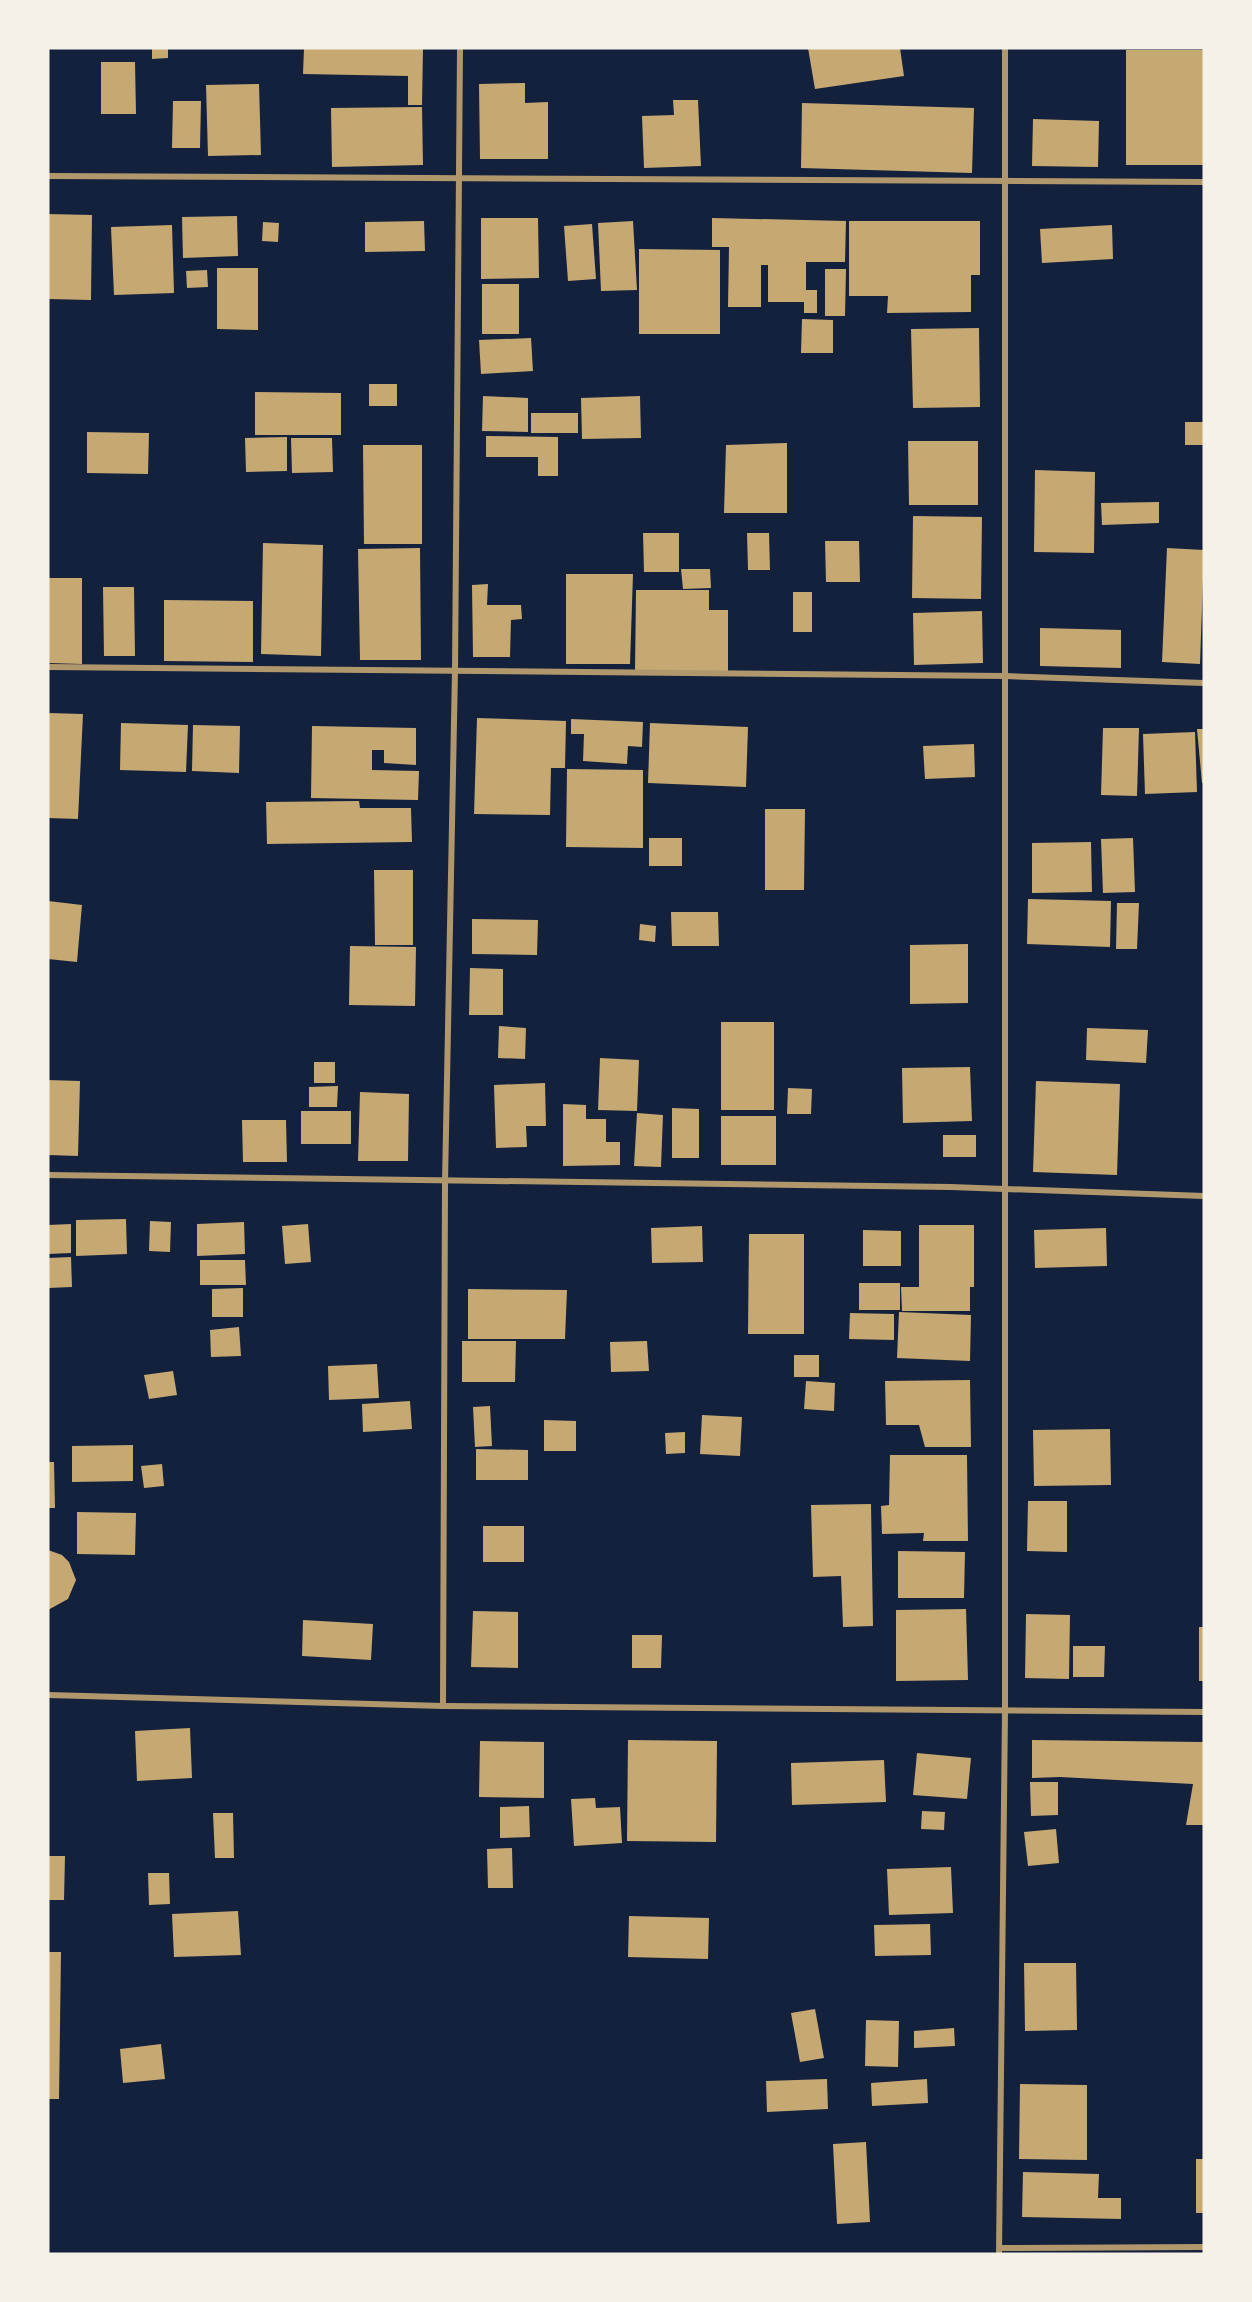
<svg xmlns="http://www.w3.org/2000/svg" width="1252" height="2302" viewBox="0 0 1252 2302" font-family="Figtree,sans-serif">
	<rect width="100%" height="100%" fill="#14213d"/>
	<!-- building -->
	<g fill="#c6a872">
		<path d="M152,48H168V58L152,59Z"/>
		<path d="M304,48H423L422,105H408V76L303,74Z"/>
		<path d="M808,48H900L904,76L815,89Z"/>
		<rect x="1126" y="50" width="78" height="115"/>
		<path d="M101,62H135L136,114H101Z"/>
		<path d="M525,83V103L548,102V159H480L479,84Z"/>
		<path d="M259,84L261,155L208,156L206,85Z"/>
		<path d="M673,100H698L701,166L644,168L642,116L674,115Z"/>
		<path d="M173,101H201L200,148H172Z"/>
		<path d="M802,103L974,108L972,173L801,168Z"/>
		<path d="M422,107L423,165L332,167L331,108Z"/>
		<path d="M1033,119L1099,121L1098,167L1032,166Z"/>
		<path d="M48,214L92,215L91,300L48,299Z"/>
		<path d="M237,216L238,256L183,258L182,217Z"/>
		<path d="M481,218H538L539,278L481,279Z"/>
		<path d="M712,218L846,221L845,262H806V290H817V313H804V302H768V265H761V307H728L729,247H712Z"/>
		<path d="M424,221L425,251L365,252V222Z"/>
		<path d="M633,221L637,290L601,291L598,223Z"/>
		<path d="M849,221H980V275H971V312L887,313L888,296H849Z"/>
		<path d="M263,222L279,223L278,242L262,241Z"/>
		<path d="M592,224L596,279L568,281L564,226Z"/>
		<path d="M172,225L174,293L114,295L111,227Z"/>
		<path d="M1112,225L1113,259L1042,263L1040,229Z"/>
		<path d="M639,249L720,250V334H639Z"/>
		<path d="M217,268H258V330L217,329Z"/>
		<path d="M825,269H846L845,316H825Z"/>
		<path d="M207,270L208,287L187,288L186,271Z"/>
		<rect x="482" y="284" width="37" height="50"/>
		<path d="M802,319L833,320V353H801Z"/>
		<path d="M979,328L980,407L913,408L911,329Z"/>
		<path d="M531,338L533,371L481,374L479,340Z"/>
		<rect x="369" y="384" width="28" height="22"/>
		<path d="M255,392L341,393V435H255Z"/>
		<path d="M483,396L528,398V432L482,431Z"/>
		<path d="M640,396L641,438L582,439L581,398Z"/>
		<rect x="531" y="413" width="47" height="20"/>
		<rect x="1185" y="422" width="19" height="23"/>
		<path d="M87,432L149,433L148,474L87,473Z"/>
		<path d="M486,436L558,437V476H538V457H486Z"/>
		<path d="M287,437V471L246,472L245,438Z"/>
		<path d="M291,438H332L333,472L292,473Z"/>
		<path d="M908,441H978V505H909Z"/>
		<path d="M787,443V513H724L726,445Z"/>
		<path d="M363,445H422V544H364Z"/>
		<path d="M1035,470L1095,472L1094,553L1034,552Z"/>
		<path d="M1159,502V523L1102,525L1101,503Z"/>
		<path d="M913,516L982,517L981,599L912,598Z"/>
		<path d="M643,533H679V572H644Z"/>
		<path d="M747,533H769L770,570H748Z"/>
		<path d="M825,541H859L860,582H826Z"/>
		<path d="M263,543L323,545L321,656L261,654Z"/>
		<path d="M420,548L421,660H360L358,549Z"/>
		<path d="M1167,548L1204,550L1200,664L1162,662Z"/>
		<path d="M681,569H710L711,588L683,589Z"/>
		<path d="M566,574H633L630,664H566Z"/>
		<path d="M48,578H82V664L48,663Z"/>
		<path d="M488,584L487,605H521L522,619L511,620L510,657H473L472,585Z"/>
		<path d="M103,587H134L135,656H104Z"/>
		<path d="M636,590H709V610H728V672H635Z"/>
		<rect x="793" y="592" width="19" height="40"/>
		<path d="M164,600L253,601V662L164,661Z"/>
		<path d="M982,611L983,663L914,665L913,613Z"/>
		<path d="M1040,628L1121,630V668L1040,666Z"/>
		<path d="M48,713L83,714L78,819L48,818Z"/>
		<path d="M477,718L566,721L565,768H551L550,815L474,814Z"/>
		<path d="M571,719L643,722L642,747L628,746L627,764L583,761L584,734H571Z"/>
		<path d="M121,723L188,725L186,772L120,770Z"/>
		<path d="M650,723L748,727L746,787L648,783Z"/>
		<path d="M193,725L240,726L239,773L192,771Z"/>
		<path d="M312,726L416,728V765L384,763V750H372V770L419,771L418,800L311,798Z"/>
		<path d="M1103,728H1139L1137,796L1101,795Z"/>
		<path d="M1197,729H1204V783H1202Z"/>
		<path d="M1195,732L1197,792L1145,794L1143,734Z"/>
		<path d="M974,744L975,777L925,779L923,746Z"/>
		<path d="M567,769L643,770V848L566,847Z"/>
		<path d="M359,801L360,808H411L412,842L267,844L266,802Z"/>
		<path d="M765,809H805L804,890H765Z"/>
		<rect x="649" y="838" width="33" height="28"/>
		<path d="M1133,838L1135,892L1103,893L1101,839Z"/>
		<path d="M1091,842L1092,892L1032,893V843Z"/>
		<path d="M374,870H413V945H375Z"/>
		<path d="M1028,899L1111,901L1110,947L1027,944Z"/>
		<path d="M48,901L82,905L77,962L48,959Z"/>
		<path d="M1117,903H1139L1137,949H1116Z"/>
		<path d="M671,912H718L719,946H672Z"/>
		<path d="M472,919L538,920L537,955L472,954Z"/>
		<path d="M640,924L656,926L655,942L639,940Z"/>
		<path d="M968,944V1003L910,1004V945Z"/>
		<path d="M350,946L416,947L415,1006L349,1005Z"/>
		<path d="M470,968L503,969V1015H469Z"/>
		<rect x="721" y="1022" width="53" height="88"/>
		<path d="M499,1026L526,1028L525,1059L498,1058Z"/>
		<path d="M1087,1028L1148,1030L1146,1063L1086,1060Z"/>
		<path d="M600,1058L639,1060L637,1111L598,1110Z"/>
		<rect x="314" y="1062" width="21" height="21"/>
		<path d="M970,1067L972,1121L903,1123L902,1068Z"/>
		<path d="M48,1080L80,1081L78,1156L48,1155Z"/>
		<path d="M1036,1081L1120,1084L1117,1175L1033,1172Z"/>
		<path d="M545,1083L546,1126H526L527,1147L496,1148L494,1085Z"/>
		<path d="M338,1086L337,1107H309V1087Z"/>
		<path d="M788,1088L812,1089L811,1114H787Z"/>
		<path d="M360,1092L409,1094L408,1161H358Z"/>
		<path d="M563,1104L586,1105V1119H606V1142H620V1165L563,1166Z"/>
		<path d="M672,1108L699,1109V1158H672Z"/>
		<rect x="301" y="1111" width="50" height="33"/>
		<path d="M637,1113L663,1115L661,1167L634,1166Z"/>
		<rect x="721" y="1116" width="55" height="49"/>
		<path d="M242,1120H286L287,1162H243Z"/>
		<rect x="943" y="1135" width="33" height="22"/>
		<path d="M126,1219L127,1254L76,1256V1220Z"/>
		<path d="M150,1221L171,1222L170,1252L149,1251Z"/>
		<path d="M244,1222L245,1254L197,1256V1224Z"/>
		<path d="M71,1224V1253L48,1254V1225Z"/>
		<path d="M308,1224L311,1262L285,1264L282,1226Z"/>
		<path d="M919,1225H974V1287H970V1311H902L901,1287H919Z"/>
		<path d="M702,1226L703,1262L652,1263L651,1228Z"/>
		<path d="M1106,1228L1107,1266L1035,1268L1034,1230Z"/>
		<path d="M863,1230L901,1231V1266H863Z"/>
		<path d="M749,1234H804V1334H748Z"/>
		<path d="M71,1257L72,1287L48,1288V1258Z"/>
		<path d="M200,1260H245L246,1285H200Z"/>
		<rect x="859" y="1283" width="41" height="27"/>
		<path d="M243,1288V1317H212V1289Z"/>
		<path d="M468,1289L567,1290L565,1339H468Z"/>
		<path d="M899,1312L971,1315L970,1361L897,1358Z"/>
		<path d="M850,1313L894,1314V1340L849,1339Z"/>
		<path d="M239,1327L241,1356L211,1357L210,1330Z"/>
		<path d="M462,1341H516L515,1382H462Z"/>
		<path d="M647,1341L649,1371L611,1372L610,1342Z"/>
		<rect x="794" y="1355" width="25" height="22"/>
		<path d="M377,1364L379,1398L329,1400L328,1366Z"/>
		<path d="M173,1371L177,1395L149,1399L144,1375Z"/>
		<path d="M970,1380L971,1447H925L919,1425H886L885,1381Z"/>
		<path d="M806,1381L835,1383L834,1411L804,1409Z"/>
		<path d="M410,1401L412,1429L363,1432L362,1404Z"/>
		<path d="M490,1406L492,1446L475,1447L473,1407Z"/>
		<path d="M702,1415L742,1417L740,1456L700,1454Z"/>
		<path d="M544,1420L576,1421V1451H544Z"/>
		<path d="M1110,1429L1111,1485L1034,1486L1033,1430Z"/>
		<path d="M685,1432V1453L666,1454L665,1433Z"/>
		<path d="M133,1445V1481L72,1482V1446Z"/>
		<path d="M476,1449L528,1450V1480H476Z"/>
		<path d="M890,1455H967L968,1541H923L924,1533L882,1534L881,1506L889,1505Z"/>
		<path d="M48,1462H54L55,1508H48Z"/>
		<path d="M162,1464L164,1486L144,1488L141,1466Z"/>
		<path d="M1028,1501H1067V1552L1027,1551Z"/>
		<path d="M871,1504L873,1626L843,1627L841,1576L813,1577L811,1505Z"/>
		<path d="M77,1512L136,1513L135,1555L77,1554Z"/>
		<rect x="483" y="1526" width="41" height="36"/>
		<path d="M48,1550L62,1555L69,1562L76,1580L68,1599L48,1610Z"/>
		<path d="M898,1551L965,1552L964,1598H898Z"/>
		<path d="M966,1609L968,1680L896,1681V1610Z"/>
		<path d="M473,1611L518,1612V1668L471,1667Z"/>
		<path d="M1026,1614L1070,1615L1069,1679L1025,1678Z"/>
		<path d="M303,1620L373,1624L371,1660L302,1656Z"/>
		<rect x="1199" y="1627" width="5" height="54"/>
		<path d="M632,1635H662L661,1668H632Z"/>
		<path d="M1073,1646H1105L1104,1677H1073Z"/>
		<path d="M190,1728L192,1778L137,1781L135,1731Z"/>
		<path d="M628,1740L717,1741L716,1842L627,1841Z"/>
		<path d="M1032,1740L1204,1742V1825H1186L1193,1784L1060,1777L1032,1778Z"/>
		<path d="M480,1741L544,1742V1798L479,1797Z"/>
		<path d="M917,1753L971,1758L967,1799L913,1795Z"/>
		<path d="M884,1760L886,1802L792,1805L791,1763Z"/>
		<path d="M1030,1782H1058V1815L1031,1816Z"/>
		<path d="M595,1798L596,1808L620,1807L622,1843L574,1846L571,1799Z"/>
		<path d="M529,1806L530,1837L500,1838V1807Z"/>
		<path d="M922,1811L945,1812L944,1830L921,1829Z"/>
		<path d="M213,1813H233L234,1858H215Z"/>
		<path d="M1056,1829L1059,1863L1028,1866L1024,1832Z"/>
		<path d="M512,1848L513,1888H488L487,1849Z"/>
		<path d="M48,1856H65L64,1900H48Z"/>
		<path d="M951,1867L953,1913L889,1915L887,1869Z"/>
		<path d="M148,1873H169L170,1904L149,1905Z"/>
		<path d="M238,1911L241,1955L174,1957L172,1914Z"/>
		<path d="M629,1916L709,1918L708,1959L628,1957Z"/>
		<path d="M930,1924L931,1955L875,1956L874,1925Z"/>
		<path d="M48,1952H61L59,2099H48Z"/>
		<path d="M1024,1963H1076L1077,2030L1025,2031Z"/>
		<path d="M815,2009L824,2058L800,2062L791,2013Z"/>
		<path d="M866,2020L899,2021L898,2067L865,2066Z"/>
		<path d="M954,2028L955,2046L914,2048V2031Z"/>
		<path d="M161,2044L165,2079L123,2083L120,2049Z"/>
		<path d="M827,2079L828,2109L767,2112L766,2081Z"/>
		<path d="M927,2079L928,2103L872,2106L871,2083Z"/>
		<path d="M1020,2084L1087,2085V2160L1019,2159Z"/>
		<path d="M866,2142L870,2222L837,2224L833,2144Z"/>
		<rect x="1196" y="2159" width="8" height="54"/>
		<path d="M1023,2172L1099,2174L1098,2198H1121V2219L1022,2217Z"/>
	</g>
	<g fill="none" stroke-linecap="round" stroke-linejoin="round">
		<!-- minor -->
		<g stroke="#b1986c" stroke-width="6">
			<path d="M48,176L1204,182"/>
			<path d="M48,667L1005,676L1204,683"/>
			<path d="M48,1175L951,1187L1204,1196"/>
			<path d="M48,1695L443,1706L1204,1712"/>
			<path d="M443,1706L445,1182L455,671L460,48"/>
			<path d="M1000,2248L1204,2247"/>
			<path d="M999,2254L1005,1711V48"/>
		</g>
	</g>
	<!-- border -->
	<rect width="1252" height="2302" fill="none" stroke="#f6f1e7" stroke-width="99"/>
</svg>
